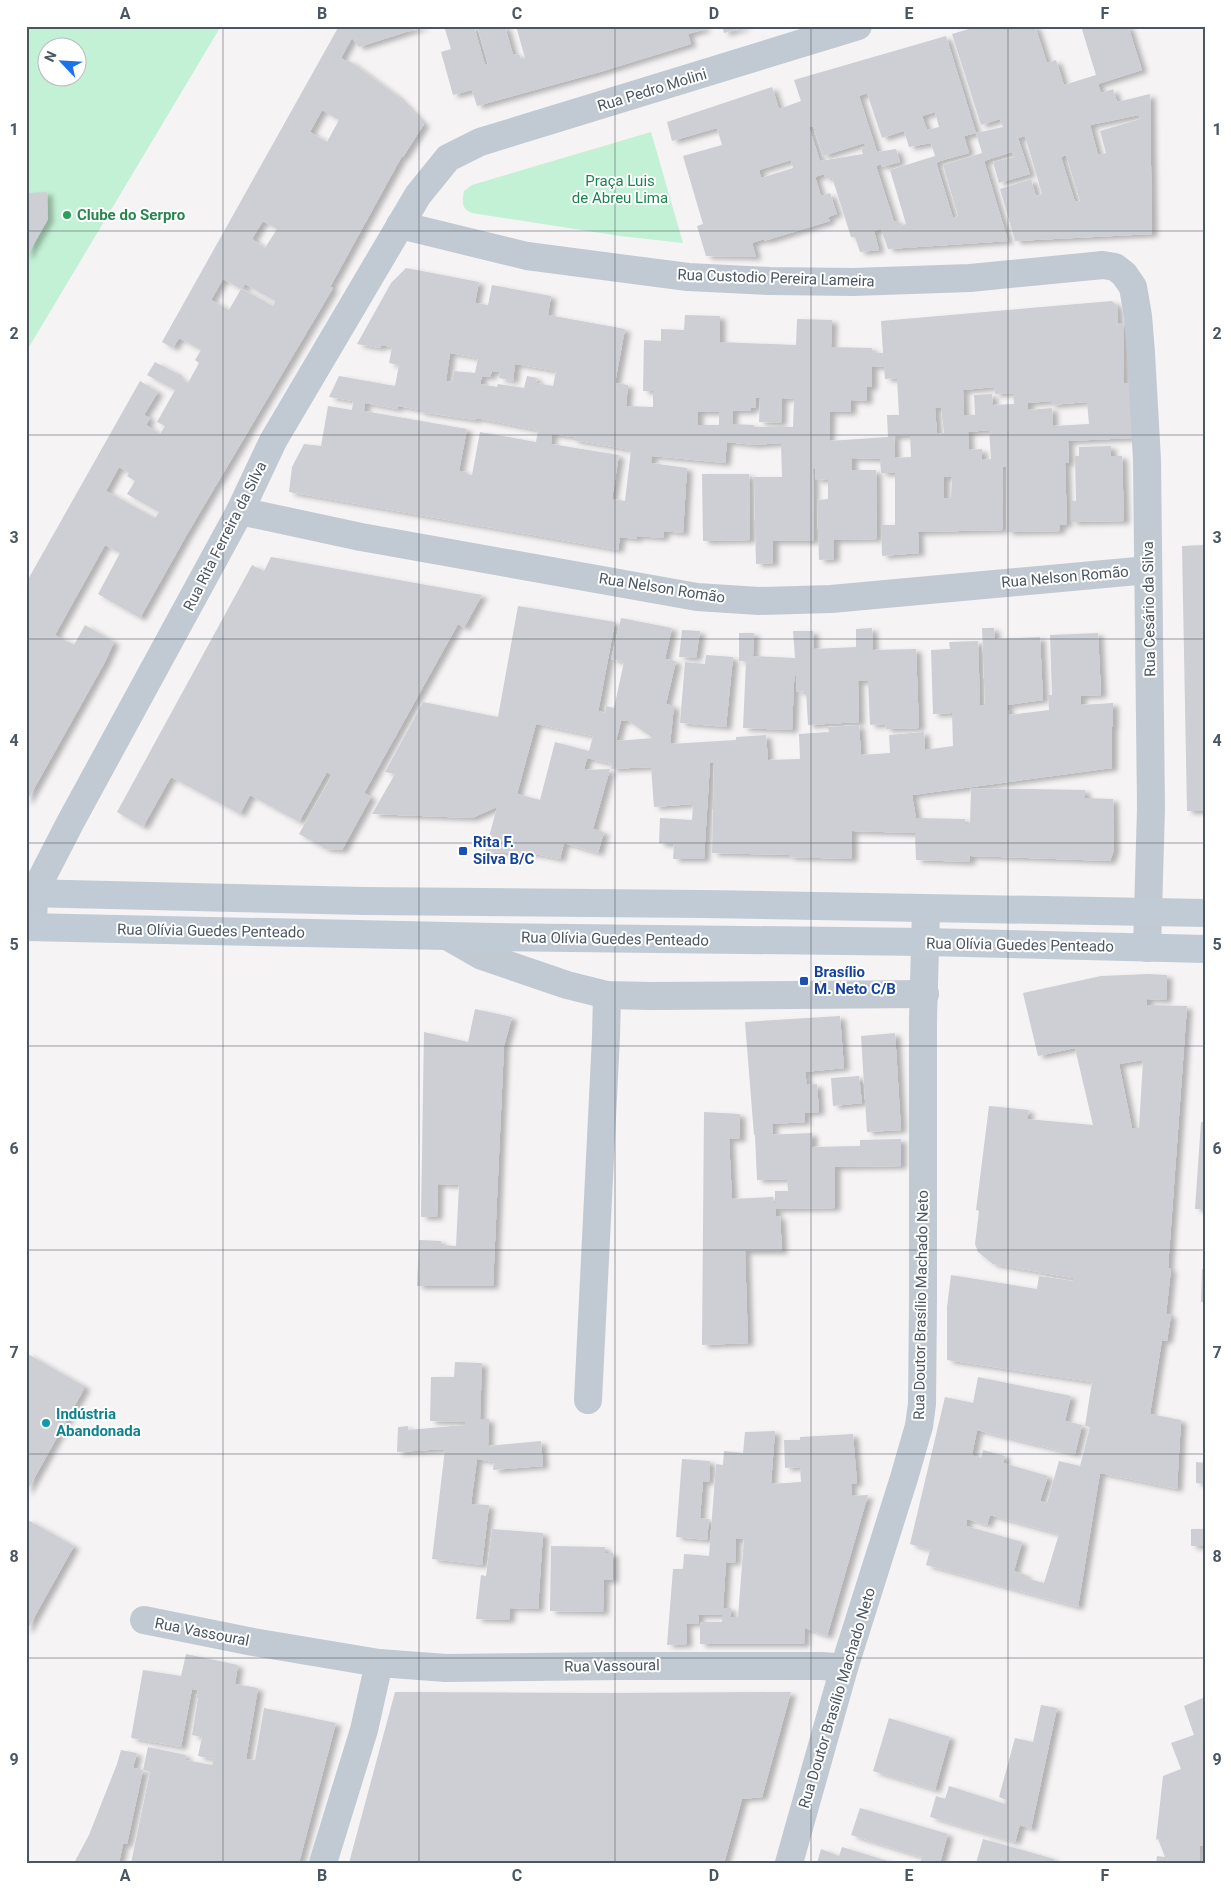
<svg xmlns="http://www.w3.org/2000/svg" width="1231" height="1889" viewBox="0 0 1231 1889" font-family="Roboto,sans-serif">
	<defs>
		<filter id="shadow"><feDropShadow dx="5.5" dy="3" stdDeviation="2.5" flood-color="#0004"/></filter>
	</defs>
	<rect width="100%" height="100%" fill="#f5f3f3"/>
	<!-- green -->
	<g fill="#c3f1d5" fill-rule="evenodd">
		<path d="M26,26H221L26,352ZM48,48H78V78H48Z"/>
		<path d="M651,132L683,243L620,236L472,213C461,209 462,201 464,191L472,185Z"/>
	</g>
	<!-- building -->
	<g fill="#cdcfd5" fill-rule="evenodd" filter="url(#shadow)">
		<path d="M339,26H425L359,47L352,38L341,58L347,62L348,60L397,96L424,124L403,157L402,156L330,287L333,288L186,536L140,618L98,594L120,553L105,545L55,635L74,645L85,625L114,642L105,662L26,803V583L140,381L158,392L144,415L150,418L146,425L160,434L165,426L157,422L175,390L147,375L155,362L178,374L177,376L188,383L199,363L195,360L201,350L179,338L173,348L162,342ZM322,110L339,120L327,142L310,132ZM263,221L277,229L265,248L252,239ZM223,279L241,289L229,310L211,300ZM245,284L275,301L273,306L242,289ZM119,467L129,473L127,476L135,481L127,494L159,512L155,518L106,491Z"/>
		<path d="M444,26H474L485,65L488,64L477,26H505L513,55L519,54L521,59L525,58L516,26H704L705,29L688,34L691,44L600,72L477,106L472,90L453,95L441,52L451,49Z"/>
		<path d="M722,26H745V27L724,33Z"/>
		<path d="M979,26H1035L1047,63L1056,60L1064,85L1096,75L1081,26H1128L1142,70L1098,84L1101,93L1113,89L1117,102L1150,94L1152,234L1015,241L1000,189L1031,179L1036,196L1042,194L1025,136L1018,138L1030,174L999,183L993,162L1014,157L1012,152L984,161L1008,241L888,249L881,229L874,231L879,250L860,252L855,237H851L832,177L826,179L824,174L815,177L821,196L830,193L837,214L828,217L830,221L764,241V239L752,243L756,257L706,256L697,226L703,224L683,156L722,145L717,128L672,141L667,122L772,87L779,109L801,101L794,80L946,36L976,133L1003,127L1000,119L981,125L952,34ZM867,93L882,138L904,131L909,147L931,143L935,156L890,170L906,224L900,226L899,221L894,222L876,166L881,164L882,167L900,162L896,149L877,152L859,96ZM935,112L939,127L927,130L922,116ZM1139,115L1140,119L1100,131L1106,153L1098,155L1090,125ZM813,126L823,156L864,143L866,147L861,148L863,154L820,161L809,127ZM976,133L982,153L943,165L958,216L953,218L936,162L969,153L964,136ZM1066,155L1080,201L1075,202L1061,157ZM791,160L793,168L761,178L759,170Z"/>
		<path d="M47,192L48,219L26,258V193Z"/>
		<path d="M406,268L479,282L475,303L488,305L492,285L551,296L548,315L625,329L615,383L628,385L626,406L653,407V391H643L644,340L661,341V329L684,330L685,315L720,316V342L796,345L797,319L832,320L831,347L872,348V352L883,353L881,321L1112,301L1117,306L1118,323H1123L1124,383L1130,384L1132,438L1068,441L1069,463H1065L1067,524L1060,525V531L1007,532L1006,466L1003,467V530L918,532L919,553L882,556L881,525H895V473H881L880,459L852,458V470H876L877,539L834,540V559L819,560L817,500L828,499V479L816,480L815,469H813L814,541H773V563L756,564L754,477H782L781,443L754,445L727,442L725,463L652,456L651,463L687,468L683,533L664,531L663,538L637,536V539L620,537L618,550L289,492L292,467L304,444L321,446L328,406L352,410L353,401L329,397L339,376L395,386L399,365L389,363L392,347L381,345L380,348L357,344L391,283ZM450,353L478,358L475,373L454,371L452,382L446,381ZM515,364L556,371L553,386L536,383L537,378L527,376L524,388L498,384L497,387L480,384L482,376L490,377L492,371L500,372L499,378L513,381ZM872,366L884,367L885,379L897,378L899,415H887L888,437L829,441L830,412H851V400L867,401V387H872ZM994,387L995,394L1013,393L1014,404L993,405L992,394L974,395L975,415H964L963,390ZM756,398H760L759,422L781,423L782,398L794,399L793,427H754V425L732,424L733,411H751V407L756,408ZM1051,401V405L1087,402L1089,424L1053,426L1052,408L1028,410V403ZM365,403L397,409L398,406L420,410V412L475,420L476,418L538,430L536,442L480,432L472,475L466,474V472L459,471L467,429L364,411ZM935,408H941L944,433L937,434ZM698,412H719V425H698ZM989,430L991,459L982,460V449L969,450L968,432ZM552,434L573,437V440L631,450L625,501L612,499L619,455L551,444ZM910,435L911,457L895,458L894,436ZM944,477H952L951,498H944Z"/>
		<path d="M1111,446V456H1122L1124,521L1071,522V501H1076L1075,456H1079V447Z"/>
		<path d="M702,474H749L750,540L703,541Z"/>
		<path d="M1205,545V811H1187L1182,546Z"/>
		<path d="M271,557L482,595L464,628L458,624L364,793L371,797L342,850L326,849L299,834L332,775L327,772L299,822L250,795L240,814L171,777L143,827L117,812L252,565L264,571Z"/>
		<path d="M518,606L615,622L596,723L599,711L605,713L606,706L614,708L624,662L611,659L621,618L672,628L665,659L676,661L666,704L674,706L670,744L736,740V737L766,735L768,760L800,759L799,734L829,732L828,727L859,725L861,755L890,753L889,735L924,732L925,750L953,746L952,713L933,714L931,650L950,649L949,642L978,641L980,705H985L982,628H994L995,639L1040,637L1043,700L1007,705L1009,715L1049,710L1048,695H1052L1050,635L1098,633L1101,695L1081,696V705L1113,703V726L1112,727V768L912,795L916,818L965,819V824H970L971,788L1085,790V798L1113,799L1114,850L1110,861L970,856V862L916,860L915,833L852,831V859L789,857V855L712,853L714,763H710L704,859H673L674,844L659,843L660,818L692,820L693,804L654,807L651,767L611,769L612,764L587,758L584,770L610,769L593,829L604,832L598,853L564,843L560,859L535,854L485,852L497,807L472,818L372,814L395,774L385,772L423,702L498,717ZM627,720L653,738L616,741L621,721ZM536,724L593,736L589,751L555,742L540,800L517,794Z"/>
		<path d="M872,628L873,650L916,649L919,728L886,729L885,724L870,725L868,681H858L859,722L808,725L806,691L797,692L795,660L792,730L743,728L746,661H739V633H754L753,656L795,658L793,631H813L814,649L856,647V629Z"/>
		<path d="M682,630L700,631L696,658L679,657Z"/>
		<path d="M706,655L733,657L726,727L680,723L685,662L705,664Z"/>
		<path d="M1149,974L1167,975L1166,1000L1147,999V1005L1187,1006L1168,1268L1171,1269L1166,1314L1171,1315L1167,1341L1162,1340L1150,1414L1181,1420L1177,1489L1100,1473L1078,1607L926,1565L930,1550L910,1544L945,1397L973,1403L978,1377L1071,1396L1065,1421L1082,1425L1075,1454L977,1430L972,1455L981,1458L983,1450L1005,1456L1003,1463L1048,1476L1040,1501L1047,1503L1059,1461L1080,1466L1090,1427L1085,1426L1092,1382L947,1360V1307L951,1275L1037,1289L1039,1276L1073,1281V1278L993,1264L978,1252L975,1244L979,1211L976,1210L989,1106L1029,1110L1027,1119L1093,1125L1075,1048L1038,1056L1023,993L1101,976ZM1143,1060L1139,1128H1132L1119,1064ZM990,1515L1059,1534L1044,1583L1025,1578L1026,1575L1014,1571L1022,1542L966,1526L967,1519L987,1525Z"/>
		<path d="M475,1009L512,1017L504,1046L493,1286H417L419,1240L441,1241V1245L456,1246L459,1185L438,1184L437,1217H421L424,1032L468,1042Z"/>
		<path d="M840,1016L844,1068L805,1072L807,1085L817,1084L819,1112L805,1113V1122L772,1124L773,1133L762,1135L812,1133V1147L860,1146V1140L901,1139V1166L835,1167V1208L776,1209V1217L780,1216L782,1251H745L748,1343L702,1345L704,1112L740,1114V1139H729L732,1199L773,1197L775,1209V1191H788L787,1179L757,1180L755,1135H754L745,1022Z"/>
		<path d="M895,1033L901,1130L867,1132L861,1036Z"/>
		<path d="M859,1076L862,1103L833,1106L831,1078Z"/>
		<path d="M1201,1122H1205V1209H1195Z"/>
		<path d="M1202,1269H1205V1302H1201Z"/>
		<path d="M26,1353L84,1386V1389L26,1493Z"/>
		<path d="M455,1362L482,1363L480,1419H489L488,1446L541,1441L543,1466L493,1470L494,1462L477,1459L471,1504L489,1505L482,1565L432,1559L445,1449L397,1452L398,1427L408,1426V1430L465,1425V1422L430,1421L431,1377H454Z"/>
		<path d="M775,1431L771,1484L801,1482L800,1467L785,1468L784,1440H800V1437L853,1434L857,1483L851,1484L852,1496L868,1495L827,1636L805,1628L804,1644H700V1622H722V1615H698L699,1623L686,1624L687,1644L667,1645L673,1569H683L684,1554L709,1556L716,1464L723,1465L724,1451L743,1453L745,1432ZM736,1538L744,1539L738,1617H730L731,1608H723L726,1562L735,1563Z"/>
		<path d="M682,1459L710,1461L709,1482L703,1481L700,1518L709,1519L707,1540L676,1537Z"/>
		<path d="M1196,1462L1205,1463V1484L1196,1483Z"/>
		<path d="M26,1519L74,1546L26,1632Z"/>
		<path d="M492,1529L543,1533L538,1609L510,1608L509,1620L476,1619L481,1575L486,1576Z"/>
		<rect x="1191" y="1529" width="14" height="17"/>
		<path d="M551,1546L605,1547V1553H613V1580H604L603,1612L550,1611Z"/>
		<path d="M186,1654L238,1665L235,1684L258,1688L246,1759L255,1760L264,1708L336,1723L299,1863H131L150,1772L143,1770L148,1747L186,1755L185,1760L212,1765L214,1759L198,1756L202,1737L192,1735L198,1698H196L198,1690L192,1689L181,1747L131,1738L143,1670L181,1676Z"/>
		<path d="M395,1692L606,1693L791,1692L762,1797L742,1799L724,1863H349Z"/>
		<path d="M1205,1697V1846H1200L1199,1863H1156L1157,1856L1165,1857L1158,1839L1156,1840L1163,1776L1181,1769L1171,1743L1194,1735L1184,1706Z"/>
		<path d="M1041,1705L1057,1708L1031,1829L1020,1825L1015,1842L930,1817L936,1796L945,1799L949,1786L1005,1804L1006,1800L999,1797L1015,1738L1033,1742Z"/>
		<path d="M889,1718L950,1737L935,1790L873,1771Z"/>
		<path d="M121,1750L137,1753L133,1768L143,1770L127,1844H123L119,1863H74L89,1835L117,1764Z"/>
		<path d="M860,1808L948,1834L940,1863H920L922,1857L851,1835Z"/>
		<path d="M983,1839L1054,1859L1053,1863H976Z"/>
		<path d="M842,1847L891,1862V1863H817L821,1849L839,1856Z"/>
	</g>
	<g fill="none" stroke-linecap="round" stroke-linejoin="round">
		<!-- minor -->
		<g stroke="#c1cad2" stroke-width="28">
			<path d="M400,225L527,256L688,277L770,281L853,282L970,278L1103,265L1115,267L1124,274L1133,287L1138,316L1141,353L1147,460L1151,808L1147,948"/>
			<path d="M240,511L361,537L697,597L759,601L831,599L1148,570"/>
			<path d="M33,927L34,893L70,823L240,511L273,441L418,195L448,158L480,142L858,26"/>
			<path d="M447,936L482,956L567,985L607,995L651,996L925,994"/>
			<path d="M588,1400L606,1037L607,995"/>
			<path d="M144,1620L253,1642L379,1663"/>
			<path d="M323,1863L364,1730L379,1663L446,1668L619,1666H823L844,1668"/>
			<path d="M789,1863L844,1668L904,1478L919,1426L922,1404L923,1300V1021L926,909"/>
		</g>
		<!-- secondary -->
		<g stroke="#c1cbd6" stroke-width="28">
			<path d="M26,893L365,901L704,904L1205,913"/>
			<path d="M26,927L494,937L925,942L1205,949"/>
		</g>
	</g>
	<!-- grid -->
	<path fill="none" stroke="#4a5661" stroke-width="1" stroke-opacity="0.55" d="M223,26V1863M419,26V1863M615,26V1863M811,26V1863M1008,26V1863M26,231H1205M26,435H1205M26,639H1205M26,843H1205M26,1046H1205M26,1250H1205M26,1454H1205M26,1658H1205"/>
	<!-- markers -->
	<circle fill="#2e9e5b" stroke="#fff" stroke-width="2" cx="67" cy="215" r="5"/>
	<g fill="#1a4fb4" stroke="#fff" stroke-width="2">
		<rect x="458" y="846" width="10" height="10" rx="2.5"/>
		<rect x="799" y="976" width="10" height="10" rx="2.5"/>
	</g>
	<circle fill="#0f9aa8" stroke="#fff" stroke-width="2" cx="46" cy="1423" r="5"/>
	<g text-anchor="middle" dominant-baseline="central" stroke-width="4" stroke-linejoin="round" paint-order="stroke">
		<!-- street labels -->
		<g font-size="15" fill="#4a5661" stroke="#fff">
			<text transform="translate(652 90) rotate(-17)">Rua Pedro Molini</text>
			<text transform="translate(776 278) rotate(2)">Rua Custodio Pereira Lameira</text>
			<text transform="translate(225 536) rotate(-63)">Rua Rita Ferreira da Silva</text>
			<text transform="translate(1065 577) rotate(-5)">Rua Nelson Romão</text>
			<text transform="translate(662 588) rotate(9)">Rua Nelson Romão</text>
			<text transform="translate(1149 609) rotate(-91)">Rua Cesário da Silva</text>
			<text transform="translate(211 931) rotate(1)">Rua Olívia Guedes Penteado</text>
			<text transform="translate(615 939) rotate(1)">Rua Olívia Guedes Penteado</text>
			<text transform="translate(1020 945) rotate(1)">Rua Olívia Guedes Penteado</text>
			<text transform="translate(921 1305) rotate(-89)">Rua Doutor Brasílio Machado Neto</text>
			<text transform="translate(202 1632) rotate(11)">Rua Vassoural</text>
			<text transform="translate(612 1666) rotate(-1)">Rua Vassoural</text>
			<text transform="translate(837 1698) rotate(-73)">Rua Doutor Brasílio Machado Neto</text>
		</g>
		<!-- park labels -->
		<g font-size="15" fill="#17864f" stroke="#fff">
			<text x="620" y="181">Praça Luis<tspan x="620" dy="17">de Abreu Lima</tspan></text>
		</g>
		<!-- leisure labels -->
		<g font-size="15" font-weight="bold" fill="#27864d" stroke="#fff" text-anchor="start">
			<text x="77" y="215">Clube do Serpro</text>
		</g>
		<!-- transit labels -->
		<g font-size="15" font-weight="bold" fill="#164399" stroke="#fff" text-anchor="start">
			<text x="473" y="842">Rita F.<tspan x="473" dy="17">Silva B/C</tspan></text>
			<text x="814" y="972">Brasílio<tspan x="814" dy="17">M. Neto C/B</tspan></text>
		</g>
		<!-- culture labels -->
		<g font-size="15" font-weight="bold" fill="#0d838f" stroke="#fff" text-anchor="start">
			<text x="56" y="1414">Indústria<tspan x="56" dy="17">Abandonada</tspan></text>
		</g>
	</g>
	<!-- border -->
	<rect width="1231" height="1889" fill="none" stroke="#ffffff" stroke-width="55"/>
	<!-- north arrow -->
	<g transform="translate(62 62) rotate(295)"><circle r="24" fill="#ffffff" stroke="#b7bbc0"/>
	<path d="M0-4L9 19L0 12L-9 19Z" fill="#1a73e8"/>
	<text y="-8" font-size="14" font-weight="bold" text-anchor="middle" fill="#4a5661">N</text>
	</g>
	<rect x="28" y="28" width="1176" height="1834" fill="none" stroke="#4a5661" stroke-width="2"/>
	<g font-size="16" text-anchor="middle" font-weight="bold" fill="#4a5661">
		<text x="125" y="19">A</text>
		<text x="322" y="19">B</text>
		<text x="517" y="19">C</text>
		<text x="714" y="19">D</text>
		<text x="909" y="19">E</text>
		<text x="1105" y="19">F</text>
		<text x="14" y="135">1</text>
		<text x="1217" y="135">1</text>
		<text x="14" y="339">2</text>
		<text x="1217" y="339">2</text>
		<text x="14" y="543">3</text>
		<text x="1217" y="543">3</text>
		<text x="14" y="746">4</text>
		<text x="1217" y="746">4</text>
		<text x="14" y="950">5</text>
		<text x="1217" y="950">5</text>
		<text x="14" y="1154">6</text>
		<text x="1217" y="1154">6</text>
		<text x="14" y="1358">7</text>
		<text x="1217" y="1358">7</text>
		<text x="14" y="1562">8</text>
		<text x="1217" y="1562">8</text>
		<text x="14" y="1765">9</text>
		<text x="1217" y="1765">9</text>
		<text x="125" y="1881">A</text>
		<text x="322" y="1881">B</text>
		<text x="517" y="1881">C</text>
		<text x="714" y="1881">D</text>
		<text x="909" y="1881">E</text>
		<text x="1105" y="1881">F</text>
	</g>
</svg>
